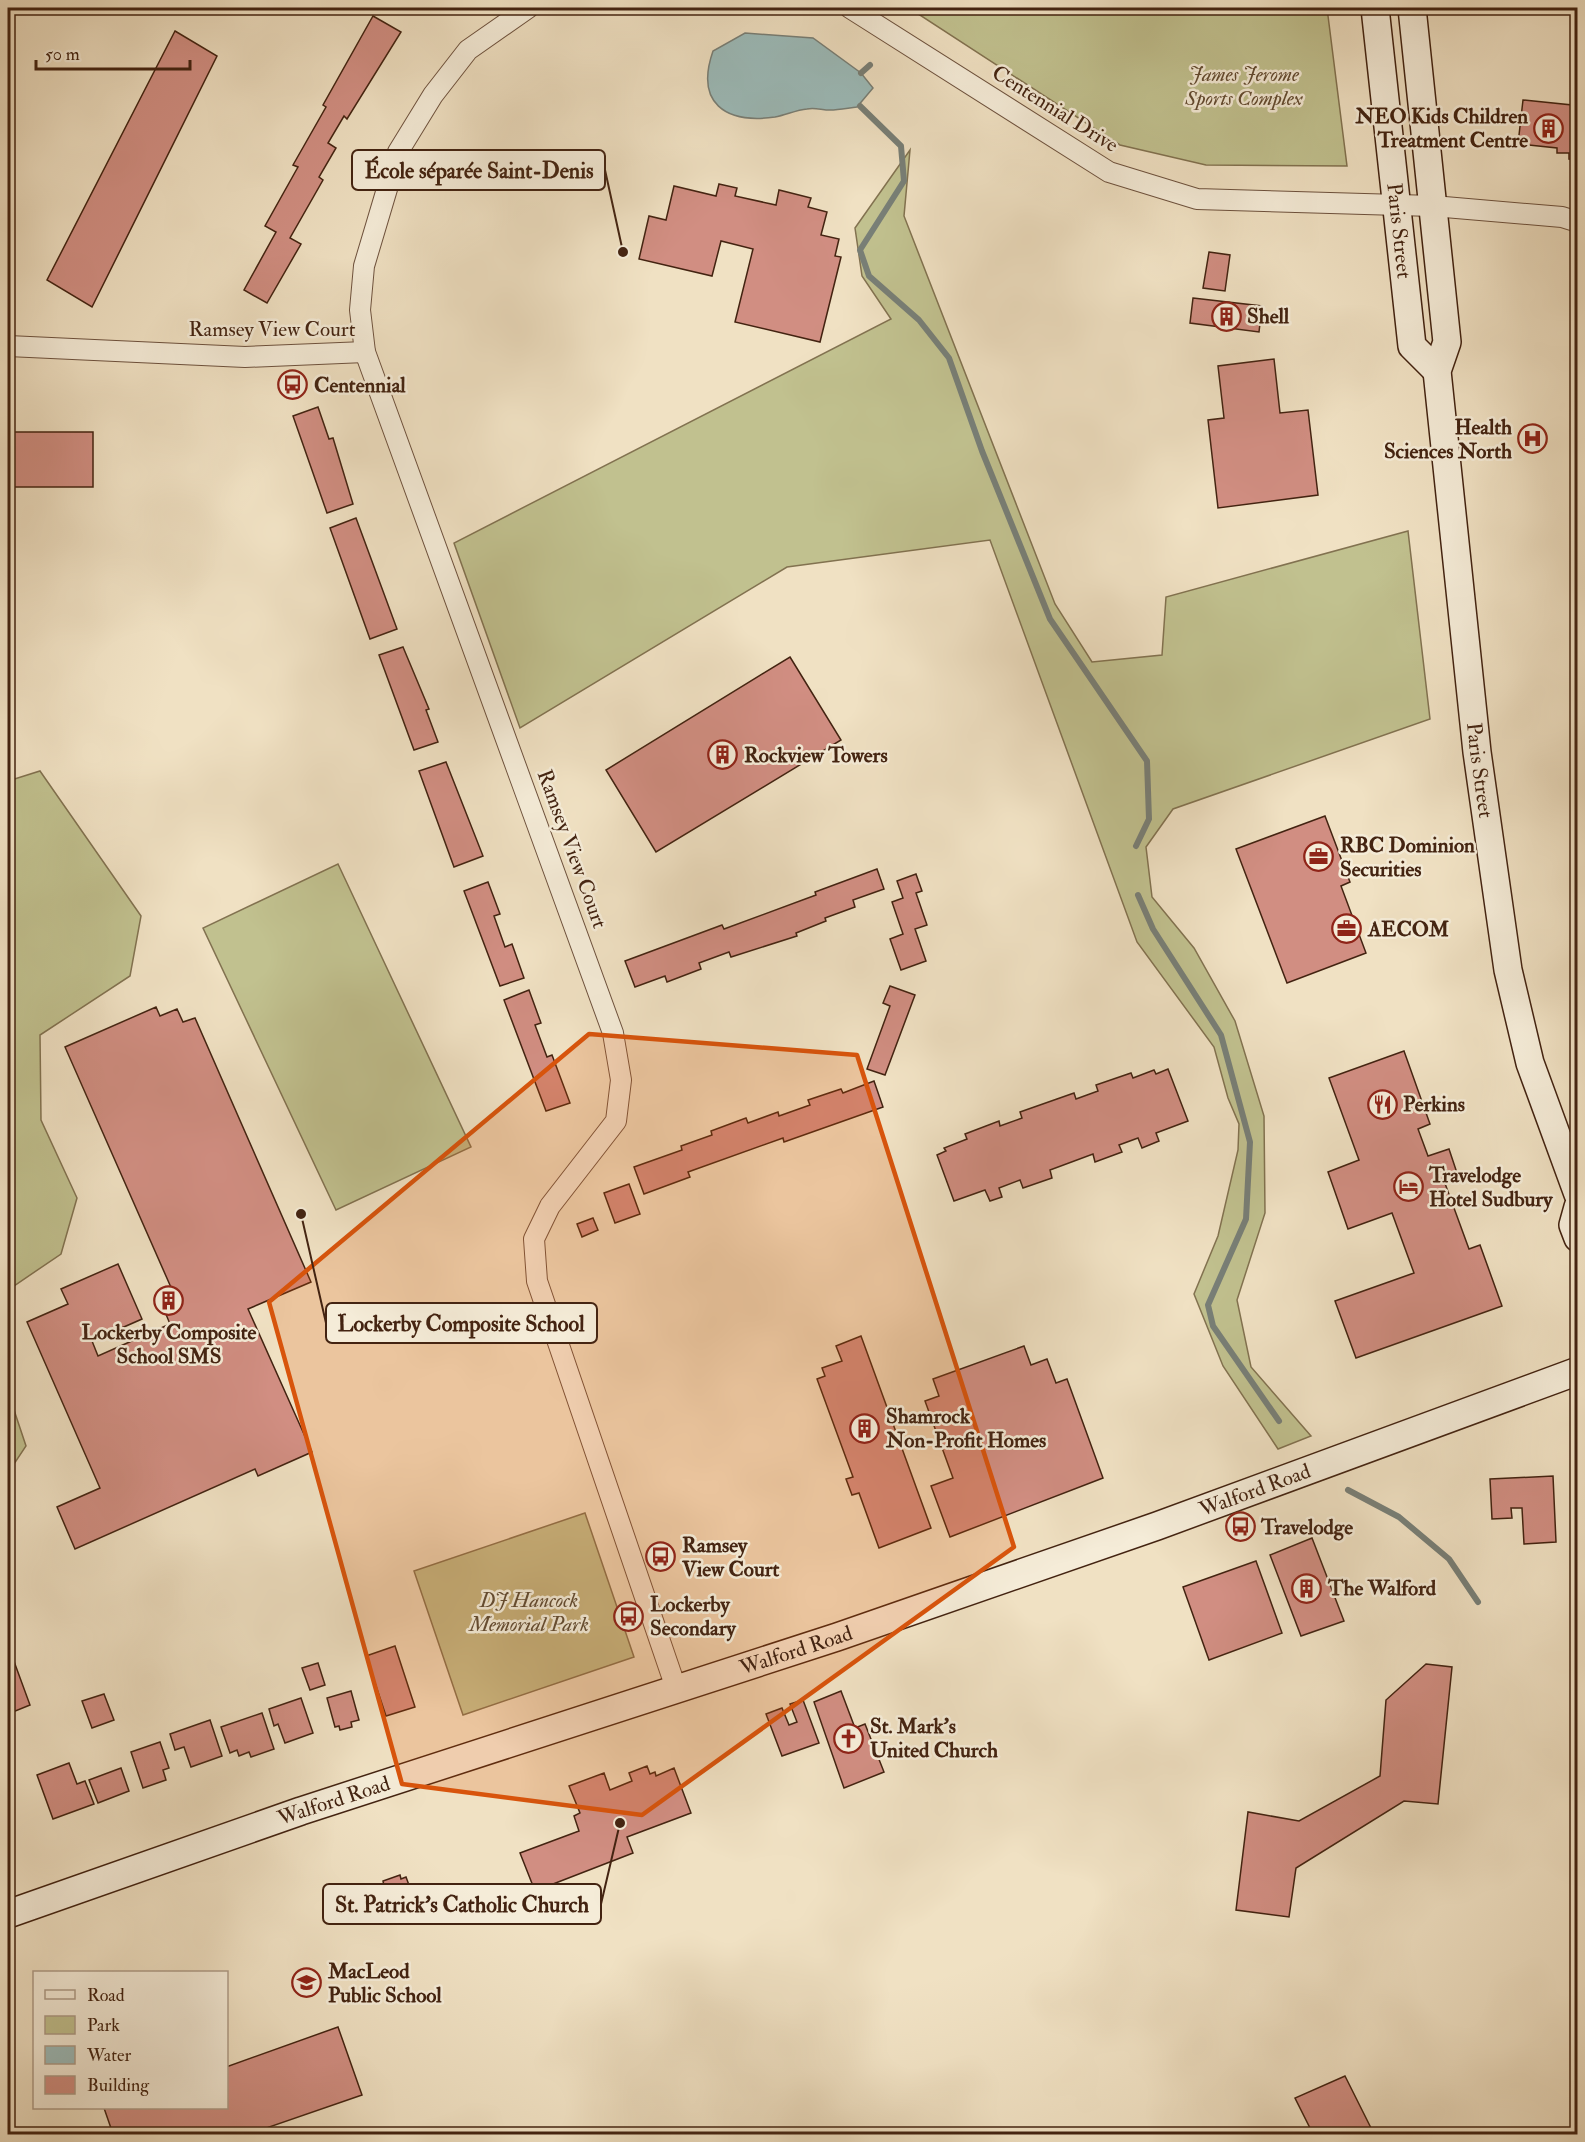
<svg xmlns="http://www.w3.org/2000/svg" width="1585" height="2142" viewBox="0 0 1585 2142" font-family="'IM FELL Double Pica',serif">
	<rect width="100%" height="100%" fill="#f0e1c3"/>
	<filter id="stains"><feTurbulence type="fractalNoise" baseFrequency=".00333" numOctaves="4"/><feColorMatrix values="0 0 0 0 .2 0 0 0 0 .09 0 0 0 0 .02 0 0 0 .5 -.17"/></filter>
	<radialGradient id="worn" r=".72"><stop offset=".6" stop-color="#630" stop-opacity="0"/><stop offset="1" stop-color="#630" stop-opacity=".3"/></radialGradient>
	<!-- green -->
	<g fill="#c1c18f" stroke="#827250" stroke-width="1.5">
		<path d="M909,8H1327L1347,166L1206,165L1120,145Z"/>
		<path d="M910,150L904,216L1055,604L1092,662L1162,655L1166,597L1408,531L1430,719L1173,809L1146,847L1152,897L1194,948L1235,1021L1264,1116L1265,1213L1237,1300L1251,1367L1311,1436L1278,1449L1223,1366L1194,1294L1218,1236L1238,1150L1239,1124L1228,1098L1214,1047L1137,942L990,540L787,567L520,728L454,543L891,319L862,276L855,228Z"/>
		<path d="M40,771L141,916L130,976L40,1035L41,1120L77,1198L61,1254L8,1290V781Z"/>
		<path d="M338,864L471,1147L336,1210L203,928Z"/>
		<path d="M8,1392L26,1446L8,1473Z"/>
		<path d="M585,1513L634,1657L463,1715L414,1571Z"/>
	</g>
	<!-- water -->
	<path fill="#9cbcbb" stroke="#787f77" stroke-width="1.5" d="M745,33L813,38L861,73L873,88L857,107C848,108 839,110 830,110C822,110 814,107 807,109C796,110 786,115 775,117C725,124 695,103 713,51Z"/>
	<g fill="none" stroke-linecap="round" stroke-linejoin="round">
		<!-- stream -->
		<g stroke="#787f77" stroke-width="6">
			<path d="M861,73L870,65"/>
			<path d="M860,106L901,146L904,181L860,250L869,276L919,320L949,358L982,451L1050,619L1147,761L1149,819L1136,846"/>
			<path d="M1138,895L1153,929L1221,1035L1250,1142L1246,1219L1208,1305L1213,1326L1279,1421"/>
			<path d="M1348,1490L1399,1517L1449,1559L1478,1602"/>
		</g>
	</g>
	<!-- building -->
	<g fill="#d18e82" stroke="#432311" stroke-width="1.5">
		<path d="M373,16L401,32L347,119L344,116L328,143L336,148L319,177L323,180L290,238L301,244L267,303L244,290L276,232L265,226L298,167L293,165L326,107L323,105Z"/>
		<path d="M175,31L217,56L92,307L47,280Z"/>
		<path d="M1523,100L1572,105L1571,112L1578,113V160L1569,159V153H1557V148L1518,144Z"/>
		<path d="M719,184L737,188L735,196L776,205L779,190L811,198L808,207L827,212L821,235L839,239L835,256L841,257L820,342L735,322L753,249L721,241L712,276L639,259L649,216L666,220L674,186L716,196Z"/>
		<path d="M1209,252L1230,255L1225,291L1203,288Z"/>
		<path d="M1193,298L1262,306L1259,332L1190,323Z"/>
		<path d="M1274,359L1280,413L1308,410L1318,495L1218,508L1208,420L1224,418L1218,366Z"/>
		<path d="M318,407L329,439L333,438L353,504L327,513L293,416Z"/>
		<rect x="8" y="432" width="85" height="55"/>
		<path d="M356,518L397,629L370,639L330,528Z"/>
		<path d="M403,647L429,709L426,710L438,742L414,750L379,655Z"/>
		<path d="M790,657L841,740L656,852L606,770Z"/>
		<path d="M446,762L483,856L454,867L419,771Z"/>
		<path d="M1325,816L1350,882L1341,886L1366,953L1287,983L1236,849Z"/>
		<path d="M877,869L884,889L853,900L855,907L825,918L826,921L796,933L797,936L731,957L729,952L699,963L701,969L667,982L665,976L635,987L625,961L722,925L724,929L816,895L815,892Z"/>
		<path d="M916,874L922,891L916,893L927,925L915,929L926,961L901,970L890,939L903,934L892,902L903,898L897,881Z"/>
		<path d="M488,882L500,914L494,916L505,947L512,944L524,978L500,986L464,891Z"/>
		<path d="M890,986L915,995L885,1075L867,1069L890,1006L883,1003Z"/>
		<path d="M529,990L541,1023L535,1025L547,1057L552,1055L570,1103L546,1111L504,1000Z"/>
		<path d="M156,1007L160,1016L177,1009L183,1022L195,1018L311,1282L248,1309L312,1452L258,1476L255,1469L75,1549L57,1507L100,1488L27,1322L68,1304L61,1289L118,1264L142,1319L92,1341L98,1356L170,1324L163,1307L177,1301L65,1047Z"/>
		<path d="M1404,1051L1430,1124L1418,1129L1428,1156L1449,1149L1457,1173L1443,1178L1469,1249L1480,1245L1502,1306L1356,1358L1335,1301L1414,1273L1392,1213L1348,1229L1328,1172L1359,1160L1329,1078Z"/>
		<path d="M1168,1069L1188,1121L1156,1133L1159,1141L1142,1148L1138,1138L1119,1145L1122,1152L1095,1162L1093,1154L1050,1170L1052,1178L1023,1188L1020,1180L999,1188L1002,1197L990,1201L985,1190L954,1201L937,1155L946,1151L944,1148L967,1139L965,1134L999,1121L1000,1126L1022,1118L1020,1112L1074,1093L1076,1099L1098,1091L1096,1085L1131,1073L1133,1078L1154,1070L1156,1074Z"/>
		<path d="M874,1081L883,1107L784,1142L783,1138L688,1172L690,1177L644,1194L634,1167L682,1150L681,1146L712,1135L711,1131L746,1118L748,1123L778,1112L779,1116L810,1105L808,1100L841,1089L843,1093Z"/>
		<path d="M629,1184L640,1214L615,1223L604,1193Z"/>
		<path d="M593,1218L598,1230L582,1237L577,1224Z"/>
		<path d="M171,1297L173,1302L167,1305L165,1299Z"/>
		<path d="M861,1336L931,1528L879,1548L859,1493L852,1495L846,1479L853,1477L817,1379L825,1376L822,1368L842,1361L836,1346Z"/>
		<path d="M1024,1346L1031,1365L1047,1359L1056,1383L1067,1379L1103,1478L950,1537L931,1486L953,1478L925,1401L939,1396L933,1379Z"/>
		<path d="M1553,1476L1556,1542L1524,1544L1522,1508H1511L1512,1518L1492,1519L1490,1479Z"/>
		<path d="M1312,1538L1344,1621L1301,1636L1270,1555Z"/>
		<path d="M1256,1561L1282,1633L1209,1660L1183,1587Z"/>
		<path d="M8,1645L30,1705L8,1714Z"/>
		<path d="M395,1646L415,1707L386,1716L366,1656Z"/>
		<path d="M318,1663L325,1685L310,1690L302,1668Z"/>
		<path d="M1426,1664L1452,1667L1438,1804L1404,1801L1296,1868L1289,1917L1236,1910L1248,1812L1299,1821L1380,1776L1386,1700Z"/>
		<path d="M351,1691L359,1720L351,1722L352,1727L340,1730L339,1726L335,1727L327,1698Z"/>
		<path d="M841,1691L855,1728L865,1724L884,1772L844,1788L814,1702Z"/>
		<path d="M104,1694L114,1720L92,1728L82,1701Z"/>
		<path d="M301,1698L313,1733L285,1743L278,1724L274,1726L269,1709Z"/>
		<path d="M803,1700L819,1743L782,1756L766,1714L782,1708L789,1725L797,1722L790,1704Z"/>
		<path d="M262,1713L274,1749L251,1757L249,1752L239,1756L237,1750L230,1753L221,1727Z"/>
		<path d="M210,1720L222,1756L191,1767L184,1747L175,1750L170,1734Z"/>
		<path d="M160,1742L169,1768L163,1770L166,1780L143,1788L131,1752Z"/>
		<path d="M69,1763L77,1784L85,1781L94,1804L53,1819L37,1775Z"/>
		<path d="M647,1766L650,1774L655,1772L656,1776L674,1768L691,1813L627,1837L633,1853L535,1891L520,1853L579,1831L574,1816L580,1813L569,1786L604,1773L610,1790L632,1781L629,1773Z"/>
		<path d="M121,1768L129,1791L98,1803L89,1780Z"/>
		<path d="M400,1875L401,1879L406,1877L413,1896L389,1905L382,1887L384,1886L383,1881Z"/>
		<path d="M338,2027L362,2095L249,2134H113L104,2108H226V2067Z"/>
		<path d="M1574,2056H1578V2100Z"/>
		<path d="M1345,2076L1374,2134H1313L1295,2098Z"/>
	</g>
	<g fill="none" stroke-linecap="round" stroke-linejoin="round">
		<defs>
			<g id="street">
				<path d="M528,8L468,50L433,95L398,152L364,266L360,310L365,352L613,1033L621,1080L616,1121L550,1206L534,1239L537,1281L677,1691"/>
				<path d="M850,8L1109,172L1197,199L1433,206L1562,217L1578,222"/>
				<path d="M8,346L245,357L365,352"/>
			</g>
			<g id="secondary">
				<path id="s1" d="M1375,8L1412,346L1437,371"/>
				<path id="s2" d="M1412,8L1447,342L1437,371L1477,752L1508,970L1530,1063L1578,1194"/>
				<path d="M1578,1207L1573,1225L1578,1238"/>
				<path id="s3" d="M8,1914L301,1811L837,1637L1157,1526L1578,1371"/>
			</g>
		</defs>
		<!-- street casing -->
		<use href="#street" stroke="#6e523e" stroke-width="22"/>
		<!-- secondary casing -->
		<use href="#secondary" stroke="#432311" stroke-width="30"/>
		<!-- street -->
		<use href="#street" stroke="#f5ecd8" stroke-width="20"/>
		<!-- secondary -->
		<use href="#secondary" stroke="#f5ecd8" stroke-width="27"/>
	</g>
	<!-- marked area -->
	<path fill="#d8540c" fill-opacity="0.2" stroke="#d8540c" stroke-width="4.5" stroke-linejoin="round" d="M589,1034L857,1055L1014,1547L642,1815L402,1784L269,1302Z"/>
	<!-- icons -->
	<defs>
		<symbol id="building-ring" viewBox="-11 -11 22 22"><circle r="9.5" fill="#f5ecd8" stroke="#8f2418" stroke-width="1.5"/><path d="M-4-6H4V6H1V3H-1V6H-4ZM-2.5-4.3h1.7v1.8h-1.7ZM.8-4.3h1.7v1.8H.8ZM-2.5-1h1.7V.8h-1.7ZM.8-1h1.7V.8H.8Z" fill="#8f2418"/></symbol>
		<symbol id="bus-ring" viewBox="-11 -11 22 22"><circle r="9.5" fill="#f5ecd8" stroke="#8f2418" stroke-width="1.5"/><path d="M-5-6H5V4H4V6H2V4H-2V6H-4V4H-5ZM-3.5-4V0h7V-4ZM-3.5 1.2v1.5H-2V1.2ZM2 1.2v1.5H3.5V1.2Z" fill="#8f2418"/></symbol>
		<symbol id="hospital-ring" viewBox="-11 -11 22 22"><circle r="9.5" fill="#f5ecd8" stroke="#8f2418" stroke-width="1.5"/><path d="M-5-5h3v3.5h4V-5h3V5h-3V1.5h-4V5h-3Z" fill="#8f2418"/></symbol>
		<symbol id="office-ring" viewBox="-11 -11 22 22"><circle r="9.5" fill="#f5ecd8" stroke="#8f2418" stroke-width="1.5"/><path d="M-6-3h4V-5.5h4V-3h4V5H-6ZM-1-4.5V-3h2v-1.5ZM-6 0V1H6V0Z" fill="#8f2418"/></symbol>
		<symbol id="restaurant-ring" viewBox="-11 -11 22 22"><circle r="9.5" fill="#f5ecd8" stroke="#8f2418" stroke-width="1.5"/><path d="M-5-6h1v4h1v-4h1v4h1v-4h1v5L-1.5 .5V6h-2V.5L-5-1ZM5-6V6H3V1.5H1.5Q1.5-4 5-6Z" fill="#8f2418"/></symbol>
		<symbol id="hotel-ring" viewBox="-11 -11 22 22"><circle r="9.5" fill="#f5ecd8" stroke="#8f2418" stroke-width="1.5"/><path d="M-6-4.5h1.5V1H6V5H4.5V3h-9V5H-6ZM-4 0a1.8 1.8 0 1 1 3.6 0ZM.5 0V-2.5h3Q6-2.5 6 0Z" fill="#8f2418"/></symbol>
		<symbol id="church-ring" viewBox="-11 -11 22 22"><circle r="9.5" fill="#f5ecd8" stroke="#8f2418" stroke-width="1.5"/><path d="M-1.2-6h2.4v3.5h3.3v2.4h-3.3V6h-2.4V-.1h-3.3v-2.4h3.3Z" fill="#8f2418"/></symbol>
		<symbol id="school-ring" viewBox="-11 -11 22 22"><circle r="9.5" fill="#f5ecd8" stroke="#8f2418" stroke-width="1.5"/><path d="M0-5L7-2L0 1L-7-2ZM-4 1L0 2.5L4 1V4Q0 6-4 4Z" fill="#8f2418"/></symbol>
	</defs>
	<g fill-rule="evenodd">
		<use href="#building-ring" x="1532" y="112" width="33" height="33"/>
		<use href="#building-ring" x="1210" y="300" width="33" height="33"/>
		<use href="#bus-ring" x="276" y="368" width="33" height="33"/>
		<use href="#hospital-ring" x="1516" y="422" width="33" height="33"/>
		<use href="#building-ring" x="706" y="738" width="33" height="33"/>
		<use href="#office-ring" x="1302" y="840" width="33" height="33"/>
		<use href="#office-ring" x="1330" y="912" width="33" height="33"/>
		<use href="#restaurant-ring" x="1366" y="1088" width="33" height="33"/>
		<use href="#hotel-ring" x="1392" y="1170" width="33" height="33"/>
		<use href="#building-ring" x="152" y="1284" width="33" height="33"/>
		<use href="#building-ring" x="848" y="1412" width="33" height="33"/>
		<use href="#bus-ring" x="1224" y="1510" width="33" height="33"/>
		<use href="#bus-ring" x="644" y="1540" width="33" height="33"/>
		<use href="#building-ring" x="1290" y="1572" width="33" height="33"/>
		<use href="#bus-ring" x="612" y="1600" width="33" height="33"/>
		<use href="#church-ring" x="832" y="1722" width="33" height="33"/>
		<use href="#school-ring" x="290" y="1966" width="33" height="33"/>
	</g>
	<g text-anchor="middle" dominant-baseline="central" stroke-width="5" stroke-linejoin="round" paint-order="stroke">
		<!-- park labels -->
		<g font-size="21" font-style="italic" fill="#624a30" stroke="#f5ecd8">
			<text x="1244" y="74">James Jerome<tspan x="1244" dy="24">Sports Complex</tspan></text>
			<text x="529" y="1600">DJ Hancock<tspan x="529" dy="24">Memorial Park</tspan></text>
		</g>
		<!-- street labels -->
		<g font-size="21" fill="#432311" stroke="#f5ecd8">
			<text transform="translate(1055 109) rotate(32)">Centennial Drive</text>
			<text stroke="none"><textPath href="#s1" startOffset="224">Paris Street</textPath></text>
			<text x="272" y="329">Ramsey View Court</text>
			<text stroke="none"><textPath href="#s2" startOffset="768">Paris Street</textPath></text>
			<text transform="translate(572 849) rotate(70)">Ramsey View Court</text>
			<text stroke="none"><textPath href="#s3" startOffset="1317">Walford Road</textPath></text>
			<text stroke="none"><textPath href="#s3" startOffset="831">Walford Road</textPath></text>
			<text stroke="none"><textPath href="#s3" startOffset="345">Walford Road</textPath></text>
		</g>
		<!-- poi labels -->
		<g font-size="21" font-weight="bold" fill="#432311" stroke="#f5ecd8" text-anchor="start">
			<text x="1528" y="116" text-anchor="end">NEO Kids Children<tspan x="1528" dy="24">Treatment Centre</tspan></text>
			<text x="1247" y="316">Shell</text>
			<text x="314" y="385">Centennial</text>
			<text x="1512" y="427" text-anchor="end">Health<tspan x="1512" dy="24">Sciences North</tspan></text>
			<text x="744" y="755">Rockview Towers</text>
			<text x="1340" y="845">RBC Dominion<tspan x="1340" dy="24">Securities</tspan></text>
			<text x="1368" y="929">AECOM</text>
			<text x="1403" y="1104">Perkins</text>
			<text x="1429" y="1175">Travelodge<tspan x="1429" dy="24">Hotel Sudbury</tspan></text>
			<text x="169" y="1332" text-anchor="middle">Lockerby Composite<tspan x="169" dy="24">School SMS</tspan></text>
			<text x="886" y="1416">Shamrock<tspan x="886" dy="24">Non-Profit Homes</tspan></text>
			<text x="1261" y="1527">Travelodge</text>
			<text x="682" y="1545">Ramsey<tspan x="682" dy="24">View Court</tspan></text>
			<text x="1328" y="1588">The Walford</text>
			<text x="650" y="1604">Lockerby<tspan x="650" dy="24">Secondary</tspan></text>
			<text x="870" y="1726">St. Mark’s<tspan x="870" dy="24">United Church</tspan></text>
			<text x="328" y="1971">MacLeod<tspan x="328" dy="24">Public School</tspan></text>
		</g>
	</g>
	<!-- callouts -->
	<path fill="none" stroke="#432311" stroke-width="2" d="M623 252L605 170M301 1214L326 1323M620 1823L601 1904"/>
	<g fill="#432311" stroke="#f5ecd8" stroke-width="2">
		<circle cx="623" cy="252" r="6"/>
		<circle cx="301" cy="1214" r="6"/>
		<circle cx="620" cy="1823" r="6"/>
	</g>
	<g fill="#f5ecd8" stroke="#432311" stroke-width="2">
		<rect x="352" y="150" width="253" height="40" rx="6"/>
		<rect x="326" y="1303" width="271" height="40" rx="6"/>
		<rect x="323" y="1884" width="278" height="40" rx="6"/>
	</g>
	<g font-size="22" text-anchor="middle" font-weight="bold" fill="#432311">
		<text x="479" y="178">École séparée Saint-Denis</text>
		<text x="461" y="1331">Lockerby Composite School</text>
		<text x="462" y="1912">St. Patrick's Catholic Church</text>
	</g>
	<!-- margin -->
	<rect width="1585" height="2142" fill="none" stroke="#f0e1c3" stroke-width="30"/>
	<rect x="9" y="9" width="1567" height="2124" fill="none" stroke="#432311" stroke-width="3"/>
	<rect x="15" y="15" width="1555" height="2112" fill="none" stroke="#432311" stroke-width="1.5"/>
	<!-- legend -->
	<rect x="33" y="1971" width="195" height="138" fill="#f5ecd8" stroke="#ae9c88" stroke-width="1.5"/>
	<rect x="45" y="1990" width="30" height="9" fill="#f5ecd8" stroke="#ae9c88" stroke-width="1.5"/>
	<text x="87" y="2001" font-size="18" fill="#432311">Road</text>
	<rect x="45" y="2016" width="30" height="18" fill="#c1c18f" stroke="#ae9c88" stroke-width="1.5"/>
	<text x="87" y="2031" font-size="18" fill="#432311">Park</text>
	<rect x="45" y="2046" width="30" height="18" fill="#9cbcbb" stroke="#ae9c88" stroke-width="1.5"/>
	<text x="87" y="2061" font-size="18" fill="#432311">Water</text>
	<rect x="45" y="2076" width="30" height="18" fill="#d18e82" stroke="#ae9c88" stroke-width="1.5"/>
	<text x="87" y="2091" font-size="18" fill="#432311">Building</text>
	<!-- scale -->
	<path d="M36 60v9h154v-9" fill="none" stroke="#432311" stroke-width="3"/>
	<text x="45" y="60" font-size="18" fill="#432311" stroke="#f5ecd8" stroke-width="4.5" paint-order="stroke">50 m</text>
	<rect width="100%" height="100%" filter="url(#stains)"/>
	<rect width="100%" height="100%" fill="url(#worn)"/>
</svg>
